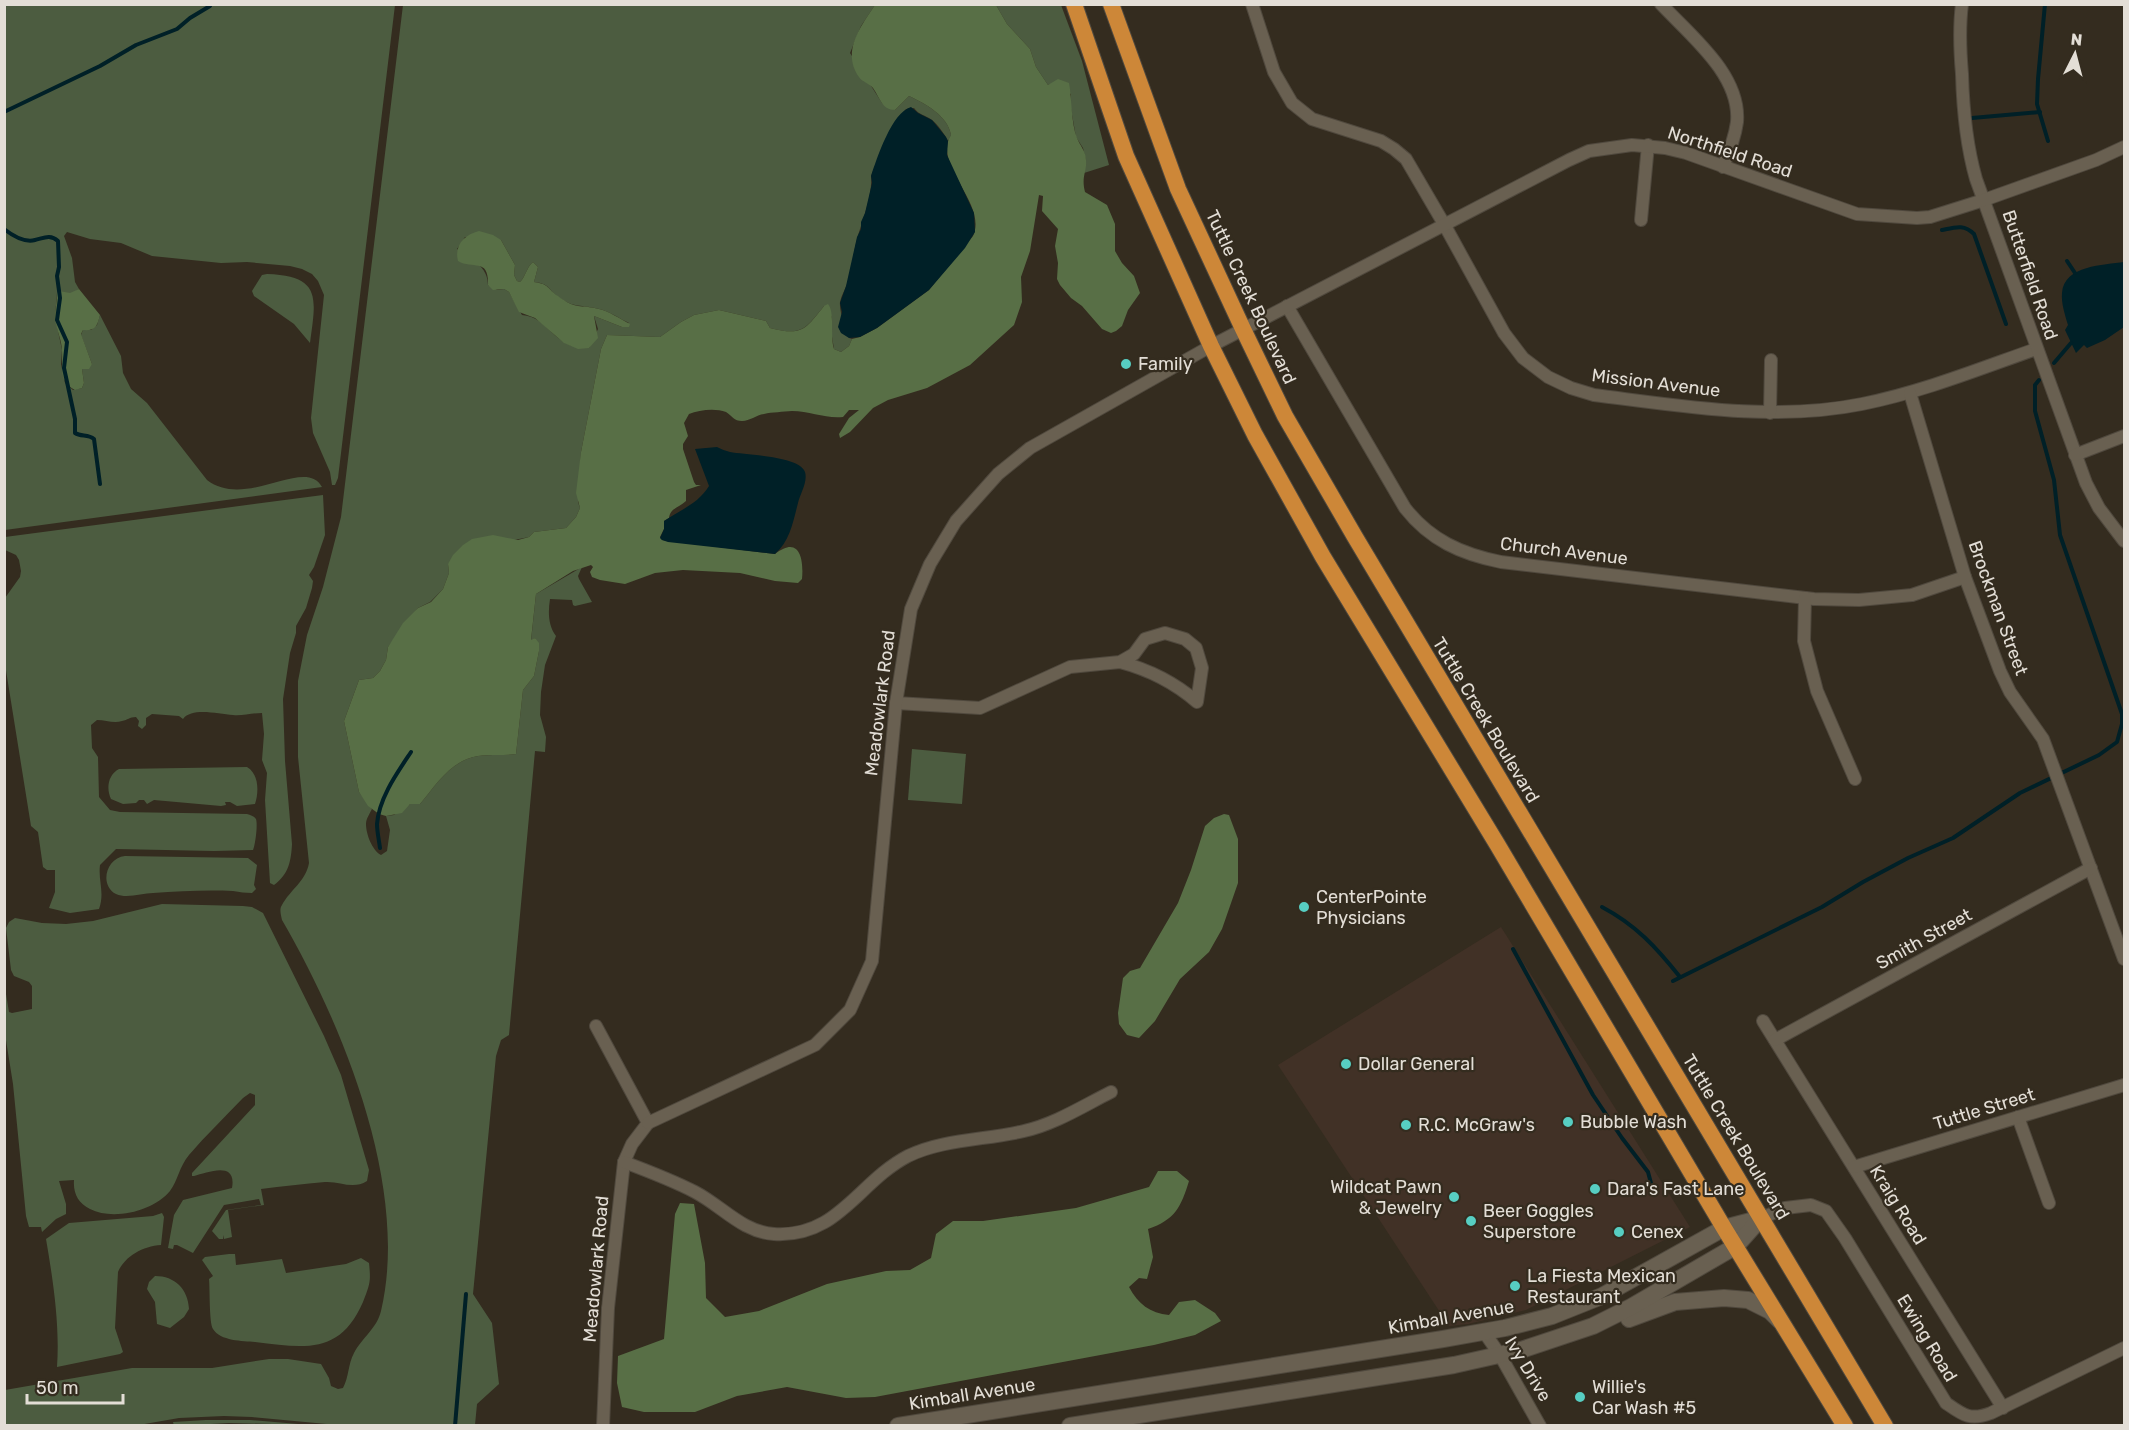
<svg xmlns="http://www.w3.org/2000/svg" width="2129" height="1430" viewBox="0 0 2129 1430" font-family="Rubik,sans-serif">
	<rect width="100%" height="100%" fill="#342c1f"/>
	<!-- commercial -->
	<path fill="#413126" d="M1501,927L1690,1227L1526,1310L1468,1324L1449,1326L1278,1065Z"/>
	<!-- green -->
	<g fill="#4c5c40" fill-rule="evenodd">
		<path d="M5,5H395L338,478L335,485H332L330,472L313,433L311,418L324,295L318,281L312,274L302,269L290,266L247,262L221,263L152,256L121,243L90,239L67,232L64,236L72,258L75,282L79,289L73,293H57L55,317L62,350L61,364L65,383L73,390L82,388L84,383L82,369L92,364L81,335L83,330H91L97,325L100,315L121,356L123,373L131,389L147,403L207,480C246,510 305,456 322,487L5,530Z"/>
		<path d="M403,5H875L861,26L850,53L882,103L895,110L909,96C926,104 948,116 951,135L948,141C944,133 938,125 932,120C925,115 919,115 914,108L906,109L890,130L871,176C873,195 862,221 857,239C853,254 852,270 847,284C845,290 841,296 840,302C839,312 846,328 849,338L852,339L849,346L841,352L834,349L831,330L832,317L824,306C805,330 801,336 770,328L766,321L719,310L694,315L681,322L660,337L607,335L601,349L581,452L578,502L580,508L576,517L566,528L534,532L529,537L514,540L448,564L449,573L443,589L430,602L418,608L388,647L386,660L380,671L373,678L359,680L344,721L359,792L372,809C370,813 366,819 366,824C366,834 372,850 381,855L387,851L390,830L386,816L394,815L410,804H420C436,785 451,760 478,756C491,754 504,756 516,754L523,690L534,676L539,651L535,638L531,641L536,594L582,567L578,576L579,579L592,602L575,606L573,605L572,600L550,599C548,612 548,625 556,636L545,665L541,692L540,715L546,737L545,752L535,751L509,1035L501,1040L496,1056L473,1294L492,1323L499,1384L477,1404L475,1425L348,1426L252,1417L224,1416L179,1418L133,1426H5V1390L132,1368H212L269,1359H288L321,1364L329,1378L331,1386L338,1389L343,1388C349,1377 348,1364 354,1353C362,1338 377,1328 381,1311C410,1188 343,1025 282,920C281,915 279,909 282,905C290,890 306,881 309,863L298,757V681L307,635L323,587L341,517ZM465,237L501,240L515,265L514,275L517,281L520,282C526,276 526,268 533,262L538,267L534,282C550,284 547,288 557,296C574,309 581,304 599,309C609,311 620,319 629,323L622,327L594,316L598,329L589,348C552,349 550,317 522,315L509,292L504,289L497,290L488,285C488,266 471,259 457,249Z"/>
		<path d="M996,5H1061L1082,61L1109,165L1084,173L1086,160L1083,148L1076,137L1070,103L1071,94L1051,84L1048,85L1036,67L1030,49L1007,24Z"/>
		<path d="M267,274C322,276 316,298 310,343L294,324L254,296L252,291L262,275Z"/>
		<path d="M323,495L325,535L314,567L309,575L313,581L312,588L306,608L296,626V633L290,653L283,699L285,761L292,844C291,861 289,874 274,885L270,883L265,800L267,773L262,760L264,734L262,713C252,713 242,716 233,715C218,714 192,707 183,719L179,716L152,714L146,718V725L142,729L138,726L139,721L136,717C129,717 128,720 122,721C114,724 106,720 97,720L91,725L92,748L98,757L99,797L110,810L120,812L247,814C250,815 254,816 256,819C258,825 255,846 253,850L214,851L116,849L100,865C98,881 105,892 99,909L70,913L49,908L55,892V870H47L43,867L38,832L31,826L4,658L5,598L20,577L21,571L19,560L16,555L5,550V537Z"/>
		<path d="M912,749L966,754L962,804L908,800Z"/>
		<path d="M247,767C259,774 259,792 255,804L237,806L230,802H225L226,805L221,806L154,800L147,804L144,800H139L136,803L123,804L111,799C106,788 108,775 119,769Z"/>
		<path d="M125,856L248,858L257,865L254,885L256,889L252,893C245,893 240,892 233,891C207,890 180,891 153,893C142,893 127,899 116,894C99,885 106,858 125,856Z"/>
		<path d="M162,904L243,906L252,907L263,913L324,1036L341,1075L369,1170L367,1181C353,1190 340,1181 325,1182C304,1184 282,1186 261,1189L264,1205L228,1210L232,1237L224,1239V1235L223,1239H219L212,1231L226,1210L261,1205L259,1199L224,1205L193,1253L177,1245H174L173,1249L168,1248L174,1215L183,1200L232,1188C237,1160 207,1173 194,1176H192V1173L255,1105V1095L250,1093L243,1098C225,1117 206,1135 189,1155C179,1167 178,1180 170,1191C154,1211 113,1221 90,1209C78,1203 73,1193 74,1180L59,1181L66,1204V1214L56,1219L42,1232L41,1227H29L26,1216L13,1084L5,1034V988L9,1012L12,1013L32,1009V986L29,982L14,976L11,970L6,928L9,922L15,918L42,923L66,924L93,921Z"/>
		<path d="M162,1213L164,1217L161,1245C143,1246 125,1256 118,1272L115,1328L123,1352L120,1354L57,1367C60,1325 53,1280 46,1239L69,1223L153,1216Z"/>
		<path d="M229,1254H235L236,1265L282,1259L286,1273L346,1264L361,1258L369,1263C371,1282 370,1284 363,1302C340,1355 305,1348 255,1342C243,1341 220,1341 213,1329C209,1323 210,1288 209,1279L213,1276L202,1260L205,1257Z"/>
		<path d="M155,1276C175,1276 188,1289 189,1309L184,1317L170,1328L157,1324L155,1302L147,1289L149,1282Z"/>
		<path d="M206,1420H250L310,1425L229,1423L174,1426L173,1422Z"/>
	</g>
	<!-- forest -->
	<g fill="#586f46">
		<path d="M875,5H996L1007,24L1030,49L1036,67L1048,85L1058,79L1069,83C1072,99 1071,123 1077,138C1080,146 1086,151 1086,160C1087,172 1081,176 1085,192L1107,205L1115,224V251L1122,263L1134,276L1140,293L1128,310L1122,326L1116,331L1111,333L1102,329L1082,306L1071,298L1060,285L1057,279L1058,263L1055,246L1058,229L1042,211L1043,196L1039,195L1030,251L1021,277L1022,302L1014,325L970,365L927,388L888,400L873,408L850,432L840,438L839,434L849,418L859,410H849L843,417C826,419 810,411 792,411C783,412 772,412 764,414C756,415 750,421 742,421C734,421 732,416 726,412C715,408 699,410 689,414L684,423L688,436L683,444V449L694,482L696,485H701L686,490V501C680,507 670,508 669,518L664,521V529L660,537L662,540L775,554C799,535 804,558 802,579L798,583L775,581L740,573L683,570L655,573L625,584L600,580L592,577L590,572L593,567L591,565L573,571L536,594L531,640L535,638L539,643V651L534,676L523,690L516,754C504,756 490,754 478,756C451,760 436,785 420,804H410L402,813L386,816L379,814L368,806L359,792L344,721L359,680L373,678L380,671L386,660L388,647L403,623L418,608L431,602L443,589L449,573L448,564L453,555L463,545L472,539L493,535L518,540L529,537L534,532L566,528L576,517L580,508L576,493L581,452L601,349L607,335L660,337L681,322L694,315L719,310L766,321L770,328C802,336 805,330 824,306L828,304C835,312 830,336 834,349L841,352L849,346L852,339L860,337L877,328L929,290L973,236C988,204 932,165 951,135C948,116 926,104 909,96L895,110C882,110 880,98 873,88C869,83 862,82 859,77C841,52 861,26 875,5Z"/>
		<path d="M479,231L493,235L501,240L515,265L514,275L517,281L520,282C526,276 526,268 533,262L538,267L534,282C550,284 547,289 558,296C576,310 580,304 599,309C609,311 620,319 630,324L629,327H622L594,316L598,338L589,348L578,349L564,343L535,318L519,312L509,292L504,289L493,290L488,285C489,257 473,270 458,261C454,245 464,235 479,231Z"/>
		<path d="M79,289L100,315C97,327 95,331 83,330L81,334L92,364L89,369H82L84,383L82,388L75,390C58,381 63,367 62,351C62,340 56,329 55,318C55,310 57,302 57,293L59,291L70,293Z"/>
		<path d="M1224,814L1229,815L1238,839V883L1222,929L1209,952L1180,979L1155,1021L1139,1038L1127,1035L1119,1024L1118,1013L1123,978L1130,971L1140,968L1178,903L1191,870L1205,826L1214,818Z"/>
		<path d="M1158,1171H1177L1189,1181C1181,1207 1175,1220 1148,1229L1153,1257L1147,1279L1139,1278L1129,1287C1138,1304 1150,1313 1169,1315L1179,1302L1195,1300L1215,1313L1221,1321L1195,1335L1154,1345L875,1397L846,1398L787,1387L737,1396L695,1412H644L622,1407L617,1383L618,1356L664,1339L675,1214L680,1203L694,1204L705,1263L706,1298L725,1317L759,1311L827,1284L886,1271L910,1270L931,1258L936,1234L953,1221H983L1076,1208L1149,1187Z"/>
	</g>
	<!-- water -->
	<g fill="#002027">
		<path d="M911,107L918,113L932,120L946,137L948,141L947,155L974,213L975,232L965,248L929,290L877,328L860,337L849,338L841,333L838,327L842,312L840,303L846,286L857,237L861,229V222L865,213L872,183L871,176C877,158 892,112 911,107Z"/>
		<path d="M2124,262V327L2105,340L2087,348L2084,345L2076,353L2065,330L2068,325C2065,315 2061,303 2062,293C2064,265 2104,265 2124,262Z"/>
		<path d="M717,447C721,449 726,451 730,452C746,455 800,456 805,472C808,482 800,494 798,503C793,522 790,541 775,554L668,542L662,540L660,538L664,529V521C679,511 699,503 709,486L695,449Z"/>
	</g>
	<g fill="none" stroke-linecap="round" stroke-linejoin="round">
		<!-- stream -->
		<g stroke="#002027" stroke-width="4">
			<path d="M2045,4L2038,79L2037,104L2048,141"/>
			<path d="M4,112L100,66L136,45L177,29L190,18L210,6"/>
			<path d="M1972,118L2040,112"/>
			<path d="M4,229C13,236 24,243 35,240C44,238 50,234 58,241L59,267L57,276L60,298L57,320L67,342L64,368L75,419V433C81,437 88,434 94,439L100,484"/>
			<path d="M1942,230C1956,227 1964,224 1974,234L2006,324"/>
			<path d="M2067,261L2075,273"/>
			<path d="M2054,363L2071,343"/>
			<path d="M380,848C379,840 377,832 377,824C379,798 397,773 411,752"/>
			<path d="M1602,907C1636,925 1656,947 1680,977"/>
			<path d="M1513,949L1593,1095L1622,1138L1648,1172L1652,1187"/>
			<path d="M1673,981L1822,907L1863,882L1908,858L1953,838L2020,793L2099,755L2117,742L2122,724V714L2060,535L2054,480L2035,411V385L2039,380"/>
			<path d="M455,1426L466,1294"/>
		</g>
		<defs>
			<g id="minor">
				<path d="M1252,4L1274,72L1292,103L1312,119L1381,141L1394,149L1406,159L1444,224L1504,333L1523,358L1548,377L1571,388L1594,395C1682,406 1773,422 1862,404C1922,392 1979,369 2036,349"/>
				<path d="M1661,4C1691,36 1741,75 1737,122C1735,137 1729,153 1723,167"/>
				<path d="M1962,4C1959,27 1960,51 1962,74C1963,110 1966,144 1976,179L2086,483L2099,508L2124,541"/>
				<path d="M1641,220L1648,145"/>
				<path d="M1287,306L1405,508C1430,540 1461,554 1501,562L1814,599L1859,600L1912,595L1965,577"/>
				<path d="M1910,393L1965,577L2000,671L2010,692L2043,739L2124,959"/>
				<path d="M1770,413L1771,360"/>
				<path d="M2075,455L2124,436"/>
				<path d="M1805,598L1804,641L1817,691L1855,779"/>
				<path d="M896,703L980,708L1070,667L1120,662L1134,654L1145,639L1165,633L1185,639L1196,648L1202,668L1197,702C1174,682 1150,670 1120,662"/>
				<path d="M1763,1021L2003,1408"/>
				<path d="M596,1026L648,1123L632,1144L624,1162L608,1308L603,1426"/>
				<path d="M1775,1040L2091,868"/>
				<path d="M2018,1117L2049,1203"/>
				<path d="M648,1123L815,1045L850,1010L872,961L896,703L911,609L930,564L956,521L998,474L1030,448L1211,346L1569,160L1589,151L1632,145L1665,148L1686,153L1857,214L1917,218L1930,217L1984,200L2096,160L2124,147"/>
				<path d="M624,1162C648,1171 672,1180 695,1192C722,1206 742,1232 774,1234C838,1238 858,1182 908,1156C943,1139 986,1140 1024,1131C1055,1124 1083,1106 1111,1092"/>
				<path d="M1854,1167L2124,1085"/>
				<path d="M1762,1218L1785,1208L1811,1205L1826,1211L1845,1238L1946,1403C1963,1415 1970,1421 1991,1413L2124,1348"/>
				<path d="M1484,1332L1500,1355L1540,1426"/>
			</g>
			<g id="secondary">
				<path d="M1629,1319L1675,1302L1724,1298L1748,1300L1770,1311L1780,1321"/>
				<path d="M898,1426L1443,1339L1505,1328L1552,1316L1602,1296L1724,1228L1762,1218"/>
				<path d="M1070,1426L1454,1365L1521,1350L1593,1326L1631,1307L1736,1246L1761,1218"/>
			</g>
			<g id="trunk">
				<path d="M1074,4L1126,156L1211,346L1255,435L1323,557L1497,844L1724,1228L1845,1426"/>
				<path d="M1111,4L1178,189L1243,329L1285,416L1355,537L1885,1426"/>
			</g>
		</defs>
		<!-- minor casing -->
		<use href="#minor" stroke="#50493e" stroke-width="14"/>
		<!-- secondary casing -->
		<use href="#secondary" stroke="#50493e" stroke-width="18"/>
		<!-- trunk casing -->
		<use href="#trunk" stroke="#50493e" stroke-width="18"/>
		<!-- minor -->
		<use href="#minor" stroke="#696051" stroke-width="12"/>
		<!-- secondary -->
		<use href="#secondary" stroke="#696051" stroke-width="16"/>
		<!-- trunk -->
		<use href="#trunk" stroke="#cd8738" stroke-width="16"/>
	</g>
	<!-- markers -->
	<g fill="#57cec2" stroke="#342c1f" stroke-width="2">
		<circle cx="1126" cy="364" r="6"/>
		<circle cx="1304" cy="907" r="6"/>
		<circle cx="1346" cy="1064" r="6"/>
		<circle cx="1568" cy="1122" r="6"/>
		<circle cx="1406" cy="1125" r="6"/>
		<circle cx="1595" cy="1189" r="6"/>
		<circle cx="1454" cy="1197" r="6"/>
		<circle cx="1471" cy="1221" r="6"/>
		<circle cx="1619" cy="1232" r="6"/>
		<circle cx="1515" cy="1286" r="6"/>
		<circle cx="1580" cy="1397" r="6"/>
	</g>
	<g text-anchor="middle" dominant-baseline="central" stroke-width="4.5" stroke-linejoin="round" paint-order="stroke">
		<!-- street labels -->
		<g font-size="18" fill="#e3ded6" stroke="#342c1f">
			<text transform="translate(1730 152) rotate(18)">Northfield Road</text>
			<text transform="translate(2030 275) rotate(71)">Butterfield Road</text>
			<text transform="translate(1251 297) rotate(65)">Tuttle Creek Boulevard</text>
			<text transform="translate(1656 383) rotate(7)">Mission Avenue</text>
			<text transform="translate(1564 551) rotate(7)">Church Avenue</text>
			<text transform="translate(1998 608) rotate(70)">Brockman Street</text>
			<text transform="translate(880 703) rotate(-83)">Meadowlark Road</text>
			<text transform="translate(1486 720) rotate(59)">Tuttle Creek Boulevard</text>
			<text transform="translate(1924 939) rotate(-29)">Smith Street</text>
			<text transform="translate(1984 1109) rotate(-17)">Tuttle Street</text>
			<text transform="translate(1736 1137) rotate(59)">Tuttle Creek Boulevard</text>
			<text transform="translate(1898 1205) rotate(58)">Kraig Road</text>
			<text transform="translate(596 1269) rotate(-85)">Meadowlark Road</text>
			<text transform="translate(1451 1317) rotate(-10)">Kimball Avenue</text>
			<text transform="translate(1927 1338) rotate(59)">Ewing Road</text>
			<text transform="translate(1528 1369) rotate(59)">Ivy Drive</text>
			<text transform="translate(972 1394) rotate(-9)">Kimball Avenue</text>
		</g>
		<!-- poi labels -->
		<g font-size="18" fill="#e3ded6" stroke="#342c1f" text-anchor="start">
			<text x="1138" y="364">Family</text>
			<text x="1316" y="897">CenterPointe<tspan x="1316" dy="21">Physicians</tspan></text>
			<text x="1358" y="1064">Dollar General</text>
			<text x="1580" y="1122">Bubble Wash</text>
			<text x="1418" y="1125">R.C. McGraw's</text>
			<text x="1442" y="1187" text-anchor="end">Wildcat Pawn<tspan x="1442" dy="21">&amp; Jewelry</tspan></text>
			<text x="1607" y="1189">Dara's Fast Lane</text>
			<text x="1483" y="1211">Beer Goggles<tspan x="1483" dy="21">Superstore</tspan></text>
			<text x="1631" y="1232">Cenex</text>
			<text x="1527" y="1276">La Fiesta Mexican<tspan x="1527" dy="21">Restaurant</tspan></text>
			<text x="1592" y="1387">Willie's<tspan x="1592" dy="21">Car Wash #5</tspan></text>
		</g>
	</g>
	<!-- border -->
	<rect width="2129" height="1430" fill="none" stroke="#e3ded6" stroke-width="12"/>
	<!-- north arrow -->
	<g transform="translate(2075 54) rotate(6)" stroke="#342c1f" stroke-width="4.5" paint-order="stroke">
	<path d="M0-4.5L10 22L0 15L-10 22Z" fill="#e3ded6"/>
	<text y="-9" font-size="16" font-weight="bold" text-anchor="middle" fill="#e3ded6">N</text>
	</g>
	<!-- scale -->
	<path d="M27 1394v9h96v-9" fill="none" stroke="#e3ded6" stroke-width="3"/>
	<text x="36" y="1394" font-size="18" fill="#e3ded6" stroke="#342c1f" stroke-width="4.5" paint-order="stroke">50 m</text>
</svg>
